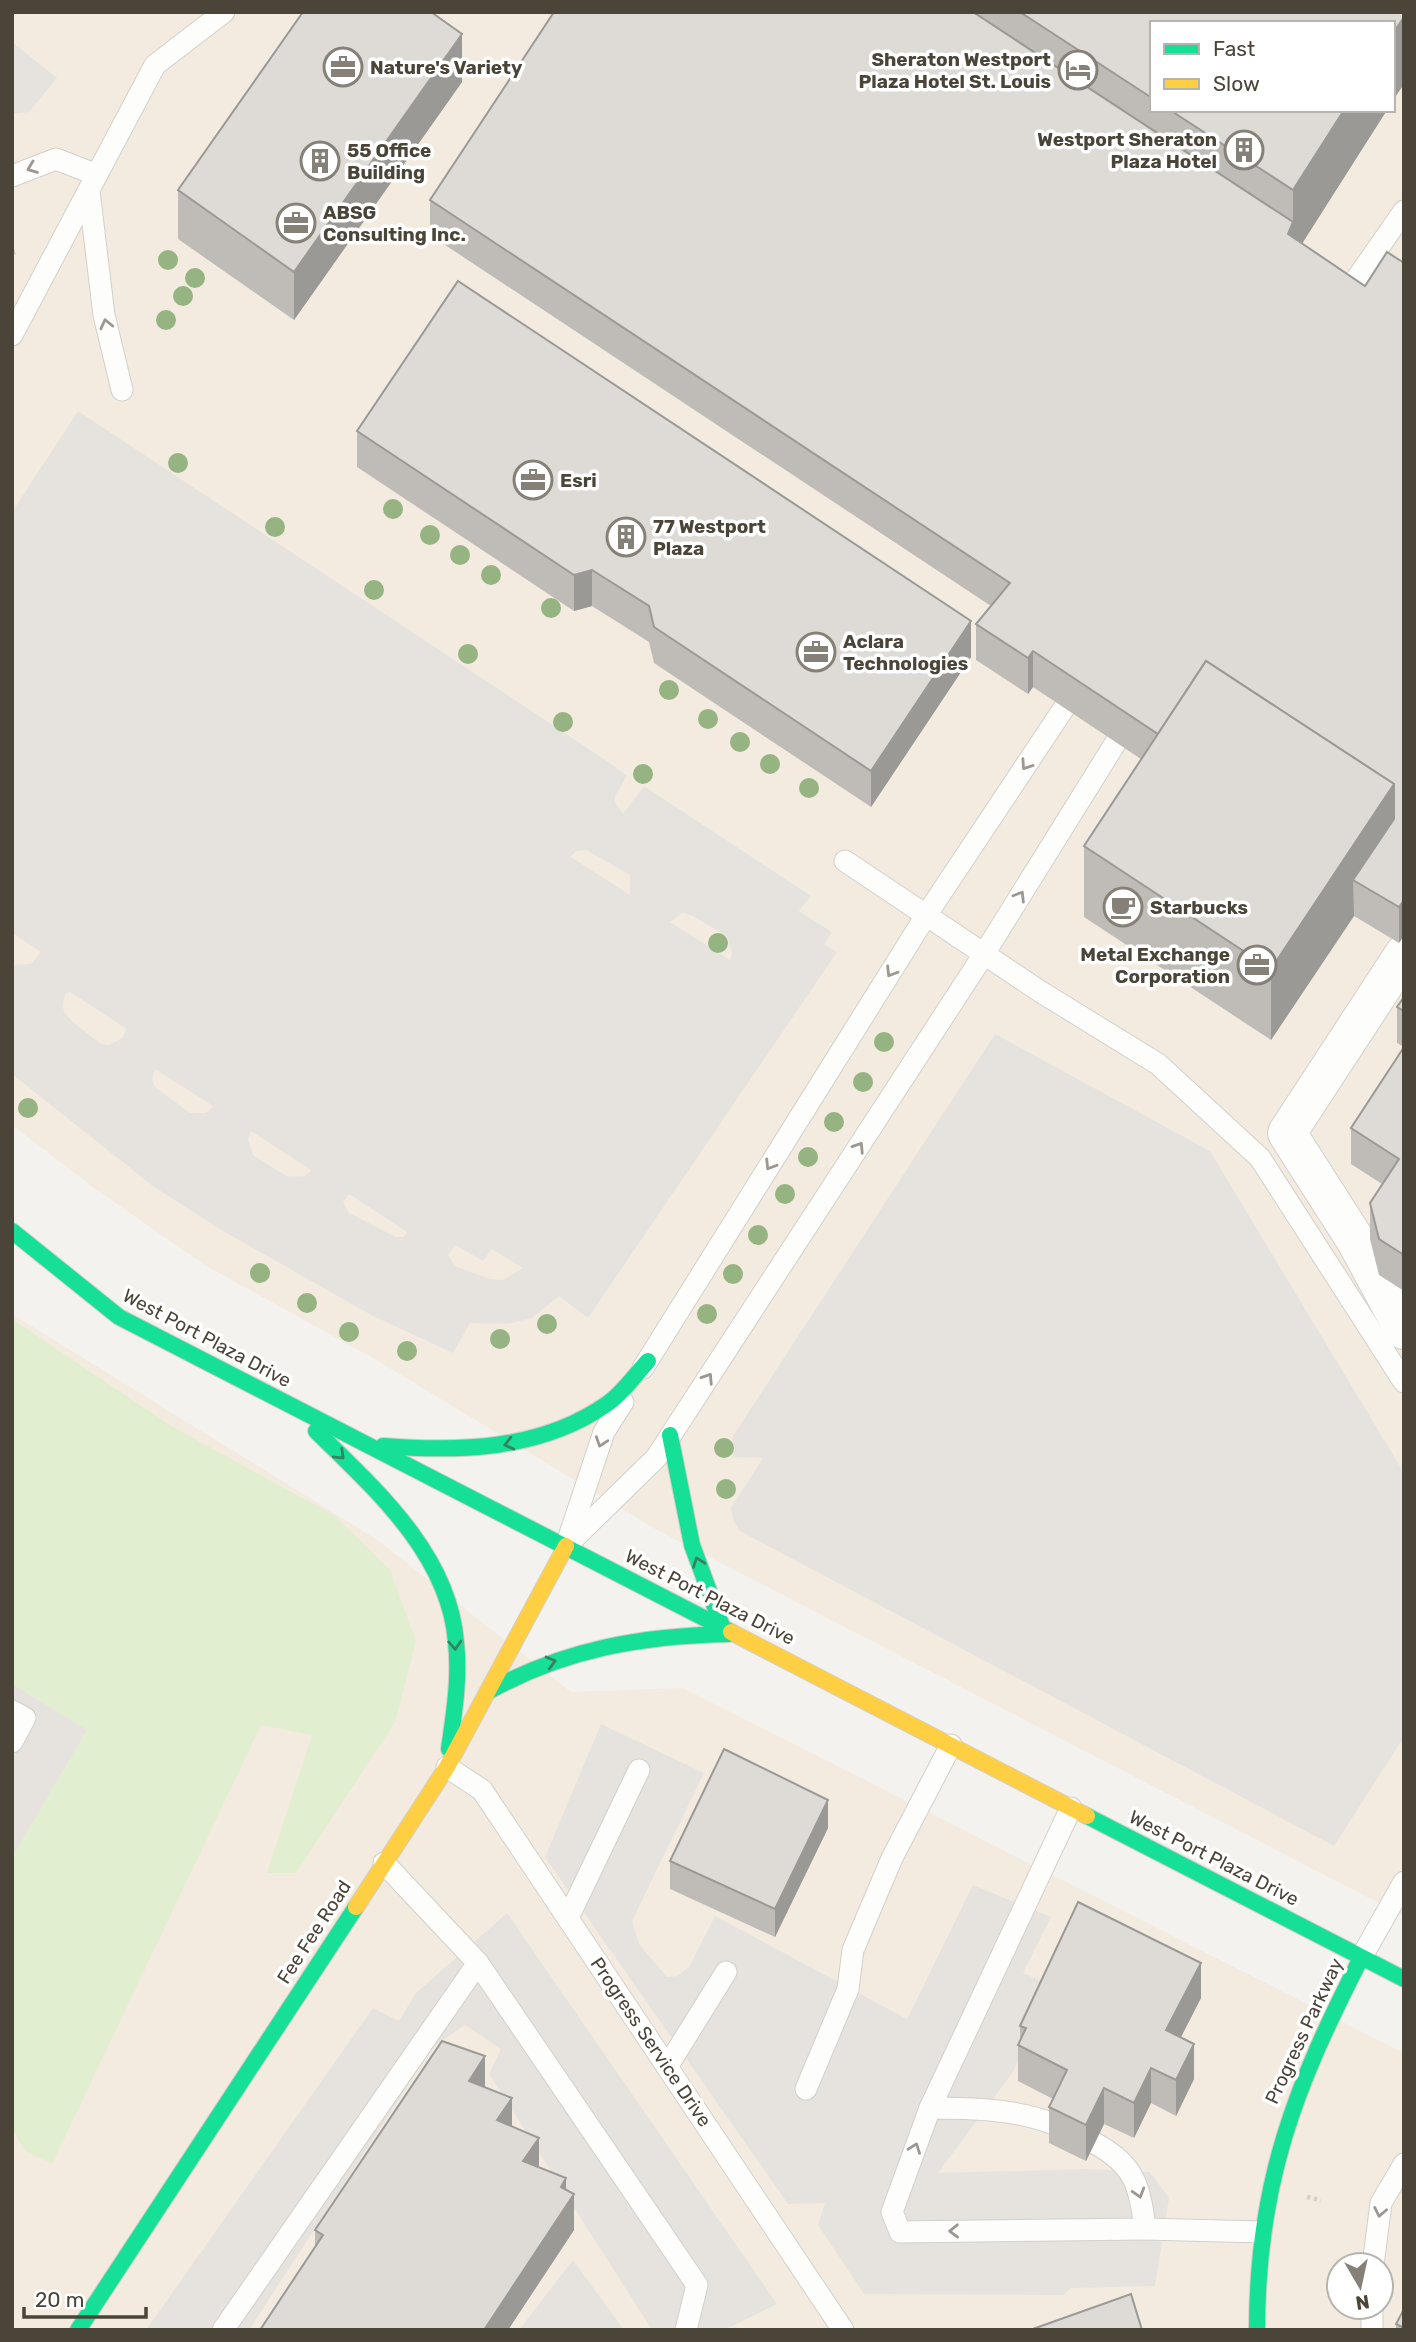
<svg xmlns="http://www.w3.org/2000/svg" width="1416" height="2342" viewBox="0 0 1416 2342" font-family="Rubik,sans-serif">
	<rect width="100%" height="100%" fill="#f4f2ee"/>
	<!-- commercial -->
	<g fill="#f3ebdf" fill-rule="evenodd">
		<path d="M12,12H1404V1916L655,1529L378,1361L203,1264L94,1188L12,1125ZM1152,23H1393V110H1152Z"/>
		<path d="M12,1314L376,1539L571,1692L683,1688L1404,2053V2330H12ZM1339,2265H1381V2307H1339Z"/>
	</g>
	<!-- green -->
	<path fill="#e1eecf" d="M12,1319L171,1426L335,1516L390,1570L416,1641L395,1722L296,1873H267L312,1735L261,1725L52,2164L25,2151L12,2129V1857L87,1730L12,1684Z"/>
	<!-- parking -->
	<g fill="#e6e3df" fill-rule="evenodd">
		<path d="M12,42L57,78L29,112L12,114Z"/>
		<path d="M78,411L610,763L627,776L615,796V802L623,814L644,786L811,896L799,911L832,932L824,944L837,952L588,1318L559,1296L532,1318L508,1324L470,1323L453,1353L373,1316L223,1231L154,1187L12,1074V965L31,964L41,952L12,933V512ZM586,850L630,875V895L571,857L576,851ZM682,913L691,915L727,936L732,953L730,960L670,922ZM70,992L127,1029L122,1038L109,1045L101,1044L74,1023L64,1012L63,1005L65,994ZM155,1069L213,1106L206,1113H190L155,1087L152,1080ZM251,1131L311,1170V1171L305,1176L288,1177L253,1155L248,1139ZM349,1194L407,1232V1233L403,1237H396L349,1213L343,1202ZM455,1245L483,1261L492,1249L523,1268L503,1280L490,1279L455,1266L448,1255Z"/>
		<path d="M995,1034L1210,1151L1404,1473V1737L1334,1846L740,1531L734,1522L731,1508L763,1458L733,1457V1436Z"/>
		<path d="M12,1684L87,1730L12,1857Z"/>
		<path d="M601,1724L704,1773L632,1921L639,1944L667,1977L677,1976L689,1967L715,1916L907,2019L973,1885L1051,1917L1023,1973L1054,1987L1013,2072L938,2173L1085,2169L1150,2172L1169,2198L1155,2286L1071,2288L1063,2295L864,2294L818,2225L825,2203L788,2204L545,1857Z"/>
		<path d="M507,1913L777,2304L724,2330H652L489,2074L501,2049L465,2025L433,2047L249,2330H146L373,2008L399,2021L416,1993Z"/>
		<path d="M573,2260L624,2330H519Z"/>
	</g>
	<g fill="none" stroke-linecap="round" stroke-linejoin="round">
		<defs>
			<g id="lane">
				<path d="M12,176L56,159L97,175"/>
				<path d="M89,191L104,315L122,390"/>
				<path d="M1339,304L1404,211"/>
				<path d="M12,335L155,65L224,12"/>
				<path d="M845,861L1041,992L1158,1064L1260,1158L1404,1382"/>
				<path d="M643,1368L927,914L1064,708"/>
				<path d="M570,1542L656,1458L984,954L1116,742"/>
				<path d="M566,1546L604,1432L623,1402"/>
				<path d="M12,1711L25,1718L12,1742"/>
				<path d="M447,1767L482,1790L843,2330"/>
				<path d="M384,1863L478,1963"/>
				<path d="M568,1918L639,1770"/>
				<path d="M1361,1958L1404,1882"/>
				<path d="M667,2067L726,1972"/>
				<path d="M806,2089L848,1989L853,1950L892,1858L951,1745"/>
				<path d="M930,2108L1071,1808"/>
				<path d="M1056,2125C1019,2109 969,2108 930,2108L892,2212L900,2232L1145,2229C1140,2187 1135,2165 1096,2144"/>
				<path d="M1145,2229L1261,2232"/>
				<path d="M1373,2265L1381,2203L1404,2164"/>
				<path d="M1372,2307V2330"/>
				<path d="M223,2330L478,1963L697,2285L686,2330"/>
			</g>
			<path id="street" d="M1404,954L1287,1133L1356,1241L1404,1330"/>
			<g id="fast">
				<path d="M12,1231L119,1317L731,1632"/>
				<path d="M316,1431C375,1489 449,1554 456,1642C460,1678 454,1714 449,1749"/>
				<path d="M670,1435L692,1545L722,1626"/>
				<path d="M383,1446C460,1452 541,1450 607,1404C623,1393 635,1375 648,1361"/>
				<path d="M489,1691C566,1649 641,1636 729,1634"/>
				<path d="M1087,1816L1404,1979"/>
				<path d="M78,2330L356,1907"/>
				<path d="M1257,2330C1257,2183 1295,2087 1361,1958"/>
			</g>
			<g id="slow">
				<path d="M731,1632L1087,1816"/>
				<path d="M356,1907L447,1767L566,1546"/>
			</g>
		</defs>
		<!-- lane casing -->
		<use href="#lane" stroke="#d2d0cb" stroke-width="23"/>
		<!-- street casing -->
		<use href="#street" stroke="#d2d0cb" stroke-width="40"/>
		<!-- fast casing -->
		<use href="#fast" stroke="#d3cfc5" stroke-width="18"/>
		<!-- slow casing -->
		<use href="#slow" stroke="#d3cfc5" stroke-width="18"/>
		<!-- path -->
		<g stroke="#d3d2cc" stroke-width="4.5" stroke-dasharray="3.5 3.5" stroke-linecap="butt">
			<path d="M12,253L16,252"/>
			<path d="M1307,2197L1321,2200"/>
		</g>
		<!-- lane -->
		<use href="#lane" stroke="#fdfdfc" stroke-width="21"/>
		<!-- street -->
		<use href="#street" stroke="#fdfdfc" stroke-width="38"/>
		<!-- fast -->
		<use href="#fast" stroke="#16e098" stroke-width="16"/>
		<!-- slow -->
		<use href="#slow" stroke="#ffcf43" stroke-width="16"/>
	</g>
	<!-- trees -->
	<g fill="#96b382">
		<circle cx="168" cy="260" r="10"/>
		<circle cx="195" cy="278" r="10"/>
		<circle cx="183" cy="296" r="10"/>
		<circle cx="166" cy="320" r="10"/>
		<circle cx="178" cy="463" r="10"/>
		<circle cx="393" cy="509" r="10"/>
		<circle cx="275" cy="527" r="10"/>
		<circle cx="430" cy="535" r="10"/>
		<circle cx="460" cy="555" r="10"/>
		<circle cx="491" cy="575" r="10"/>
		<circle cx="374" cy="590" r="10"/>
		<circle cx="551" cy="608" r="10"/>
		<circle cx="468" cy="654" r="10"/>
		<circle cx="669" cy="690" r="10"/>
		<circle cx="708" cy="719" r="10"/>
		<circle cx="563" cy="722" r="10"/>
		<circle cx="740" cy="742" r="10"/>
		<circle cx="770" cy="764" r="10"/>
		<circle cx="643" cy="774" r="10"/>
		<circle cx="809" cy="788" r="10"/>
		<circle cx="718" cy="943" r="10"/>
		<circle cx="884" cy="1042" r="10"/>
		<circle cx="863" cy="1082" r="10"/>
		<circle cx="28" cy="1108" r="10"/>
		<circle cx="834" cy="1122" r="10"/>
		<circle cx="808" cy="1157" r="10"/>
		<circle cx="785" cy="1194" r="10"/>
		<circle cx="758" cy="1235" r="10"/>
		<circle cx="260" cy="1273" r="10"/>
		<circle cx="733" cy="1274" r="10"/>
		<circle cx="307" cy="1303" r="10"/>
		<circle cx="707" cy="1314" r="10"/>
		<circle cx="547" cy="1324" r="10"/>
		<circle cx="349" cy="1332" r="10"/>
		<circle cx="500" cy="1339" r="10"/>
		<circle cx="407" cy="1351" r="10"/>
		<circle cx="724" cy="1448" r="10"/>
		<circle cx="726" cy="1489" r="10"/>
	</g>
	<!-- wall -->
	<g fill="#bfbcb8">
		<path d="M554,12H1404V84L1393,100V23H1152V110H1387L1302,243L1365,286L1404,263L1399,943L1354,916L1271,1040L1084,917V846L1141,759L1033,687L1028,694L976,660V624L991,606L430,235V200Z"/>
		<path d="M462,82L294,320L178,239V190Z"/>
		<path d="M357,431L971,657L871,807L654,663L649,642L592,606L574,611L357,467Z"/>
		<path d="M1404,997V1047L1397,1043V1007Z"/>
		<path d="M1404,1047V1291L1379,1275L1370,1239V1203L1382,1184L1351,1164V1128Z"/>
		<path d="M828,1828L775,1937L670,1889V1861Z"/>
		<path d="M1201,1998L1181,2037L1194,2079L1176,2116L1151,2103L1134,2138L1104,2124L1086,2161L1049,2143V2107L1053,2099L1018,2081V2045L1020,2041V2026Z"/>
		<path d="M485,2087L539,2167L566,2190L574,2230L508,2330H260L315,2247V2230Z"/>
		<path d="M1404,2309V2330H1396V2324Z"/>
	</g>
	<!-- shaded-wall -->
	<g fill="#9b9996">
		<path d="M1404,17V84L1393,100V33Z"/>
		<path d="M462,34V82L294,320V272Z"/>
		<path d="M1344,110H1387L1293,258L1288,234L1293,222V190Z"/>
		<path d="M592,570V606L574,611V575Z"/>
		<path d="M971,621V657L871,807V771Z"/>
		<path d="M1033,651V687L1028,694V658Z"/>
		<path d="M1394,784V855L1353,880L1354,916L1271,1040V969Z"/>
		<path d="M1404,900V936L1399,943V907Z"/>
		<path d="M828,1800V1828L775,1937V1909Z"/>
		<path d="M1201,1963V1998L1166,2066V2030Z"/>
		<path d="M1194,2044V2079L1176,2116V2080Z"/>
		<path d="M485,2056V2092L469,2081Z"/>
		<path d="M1151,2068V2103L1134,2138V2103Z"/>
		<path d="M1104,2088V2124L1086,2161V2125Z"/>
		<path d="M512,2098V2134L497,2120Z"/>
		<path d="M539,2138V2174L523,2161Z"/>
		<path d="M566,2178V2206L574,2194V2230L508,2330H484Z"/>
	</g>
	<!-- building -->
	<g fill="#dedbd6" stroke="#9b9996" stroke-width="2">
		<path d="M303,12H431L462,34L294,272L178,190Z"/>
		<path d="M554,12H973L1293,222L1288,234L1365,286L1387,252L1404,263V900L1399,907L1353,880L1394,819V784L1206,661L1158,734L1033,651L1028,658L976,624L1010,583L430,200Z"/>
		<path d="M1020,12H1404V17L1393,33V23H1152V98Z"/>
		<path d="M1170,110H1344L1293,190Z"/>
		<path d="M458,281L971,621L871,771L654,627L649,606L592,570L574,575L357,431Z"/>
		<path d="M1206,661L1394,784L1271,969L1084,846Z"/>
		<path d="M1404,997V1011L1397,1007Z"/>
		<path d="M1404,1047V1255L1379,1239L1370,1203L1399,1159L1351,1128Z"/>
		<path d="M724,1749L828,1800L775,1909L670,1861Z"/>
		<path d="M1078,1902L1201,1963L1166,2030L1194,2044L1176,2080L1151,2068L1134,2103L1104,2088L1086,2125L1049,2107L1067,2070L1018,2045L1026,2028L1020,2026Z"/>
		<path d="M442,2041L485,2056L469,2081L512,2098L497,2120L539,2138L523,2161L566,2178L561,2187L574,2194L484,2330H260L323,2235L315,2230Z"/>
		<path d="M1131,2294L1142,2330H1030Z"/>
		<path d="M1404,2309V2328L1396,2324Z"/>
	</g>
	<!-- one-way arrows -->
	<defs><path id="oneway-chevron" d="M-2-3.5L2.5 0L-2 3.5" fill="none" stroke-width="1.6" stroke-linecap="round" stroke-linejoin="round" transform="scale(1.75)"/></defs>
	<g stroke="#9b9791">
		<use href="#oneway-chevron" transform="translate(32 168) rotate(159)"/>
		<use href="#oneway-chevron" transform="translate(106 324) rotate(-103)"/>
		<use href="#oneway-chevron" transform="translate(1026 765) rotate(124)"/>
		<use href="#oneway-chevron" transform="translate(1020 896) rotate(-58)"/>
		<use href="#oneway-chevron" transform="translate(891 972) rotate(122)"/>
		<use href="#oneway-chevron" transform="translate(859 1147) rotate(-57)"/>
		<use href="#oneway-chevron" transform="translate(770 1165) rotate(122)"/>
		<use href="#oneway-chevron" transform="translate(708 1378) rotate(-57)"/>
		<use href="#oneway-chevron" transform="translate(601 1442) rotate(109)"/>
		<use href="#oneway-chevron" transform="translate(915 2148) rotate(-70)"/>
		<use href="#oneway-chevron" transform="translate(1139 2193) rotate(73)"/>
		<use href="#oneway-chevron" transform="translate(1380 2212) rotate(101)"/>
		<use href="#oneway-chevron" transform="translate(954 2231) rotate(179)"/>
	</g>
	<g stroke="#36825f">
		<use href="#oneway-chevron" transform="translate(509 1444) rotate(166)"/>
		<use href="#oneway-chevron" transform="translate(340 1455) rotate(44)"/>
		<use href="#oneway-chevron" transform="translate(698 1562) rotate(-110)"/>
		<use href="#oneway-chevron" transform="translate(455 1645) rotate(86)"/>
		<use href="#oneway-chevron" transform="translate(551 1662) rotate(-15)"/>
	</g>
	<!-- icons -->
	<defs>
		<symbol id="office-ring" viewBox="-11 -11 22 22"><circle r="9.5" fill="#fff" stroke="#868178" stroke-width="1.5"/><path d="M-6-3h4V-5.5h4V-3h4V5H-6ZM-1-4.5V-3h2v-1.5ZM-6 0V1H6V0Z" fill="#868178"/></symbol>
		<symbol id="hotel-ring" viewBox="-11 -11 22 22"><circle r="9.5" fill="#fff" stroke="#868178" stroke-width="1.5"/><path d="M-6-4.5h1.5V1H6V5H4.5V3h-9V5H-6ZM-4 0a1.8 1.8 0 1 1 3.6 0ZM.5 0V-2.5h3Q6-2.5 6 0Z" fill="#868178"/></symbol>
		<symbol id="building-ring" viewBox="-11 -11 22 22"><circle r="9.5" fill="#fff" stroke="#868178" stroke-width="1.5"/><path d="M-4-6H4V6H1V3H-1V6H-4ZM-2.5-4.3h1.7v1.8h-1.7ZM.8-4.3h1.7v1.8H.8ZM-2.5-1h1.7V.8h-1.7ZM.8-1h1.7V.8H.8Z" fill="#868178"/></symbol>
		<symbol id="cafe-ring" viewBox="-11 -11 22 22"><circle r="9.5" fill="#fff" stroke="#868178" stroke-width="1.5"/><path d="M-5.5-4.5H6V0H3Q3 3.5 0 3.5H-2.5Q-5.5 3.5-5.5 0ZM3-3.2v2h1.7v-2ZM-6 4.5H4V6H-6Z" fill="#868178"/></symbol>
	</defs>
	<g fill-rule="evenodd">
		<use href="#office-ring" x="321" y="45" width="44" height="44"/>
		<use href="#hotel-ring" x="1056" y="48" width="44" height="44"/>
		<use href="#building-ring" x="1222" y="128" width="44" height="44"/>
		<use href="#building-ring" x="298" y="139" width="44" height="44"/>
		<use href="#office-ring" x="274" y="201" width="44" height="44"/>
		<use href="#office-ring" x="511" y="458" width="44" height="44"/>
		<use href="#building-ring" x="604" y="515" width="44" height="44"/>
		<use href="#office-ring" x="794" y="630" width="44" height="44"/>
		<use href="#cafe-ring" x="1101" y="885" width="44" height="44"/>
		<use href="#office-ring" x="1235" y="943" width="44" height="44"/>
	</g>
	<g text-anchor="middle" dominant-baseline="central" stroke-width="7" stroke-linejoin="round" paint-order="stroke">
		<!-- poi labels -->
		<g font-size="19" font-weight="bold" fill="#4b4439" stroke="#fff" text-anchor="start">
			<text x="1051" y="59" text-anchor="end">Sheraton Westport<tspan x="1051" dy="22">Plaza Hotel St. Louis</tspan></text>
			<text x="370" y="67">Nature's Variety</text>
			<text x="1217" y="139" text-anchor="end">Westport Sheraton<tspan x="1217" dy="22">Plaza Hotel</tspan></text>
			<text x="347" y="150">55 Office<tspan x="347" dy="22">Building</tspan></text>
			<text x="323" y="212">ABSG<tspan x="323" dy="22">Consulting Inc.</tspan></text>
			<text x="560" y="480">Esri</text>
			<text x="653" y="526">77 Westport<tspan x="653" dy="22">Plaza</tspan></text>
			<text x="843" y="641">Aclara<tspan x="843" dy="22">Technologies</tspan></text>
			<text x="1150" y="907">Starbucks</text>
			<text x="1230" y="954" text-anchor="end">Metal Exchange<tspan x="1230" dy="22">Corporation</tspan></text>
		</g>
		<!-- street labels -->
		<g font-size="19" fill="#4b4439" stroke="#fff">
			<text transform="translate(207 1338) rotate(28)">West Port Plaza Drive</text>
			<text transform="translate(710 1597) rotate(27)">West Port Plaza Drive</text>
			<text transform="translate(1214 1858) rotate(27)">West Port Plaza Drive</text>
			<text transform="translate(314 1932) rotate(-57)">Fee Fee Road</text>
			<text transform="translate(1304 2031) rotate(-65)">Progress Parkway</text>
			<text transform="translate(651 2042) rotate(56)">Progress Service Drive</text>
		</g>
	</g>
	<!-- border -->
	<rect width="1416" height="2342" fill="none" stroke="#4b4439" stroke-width="28"/>
	<!-- legend -->
	<rect x="1150" y="21" width="245" height="91" fill="#ffffff" stroke="#b7b4b0" stroke-width="2"/>
	<rect x="1164" y="44" width="35" height="10" fill="#16e098" stroke="#b7b4b0" stroke-width="2"/>
	<text x="1213" y="56" font-size="21" fill="#4b4439">Fast</text>
	<rect x="1164" y="79" width="35" height="10" fill="#ffcf43" stroke="#b7b4b0" stroke-width="2"/>
	<text x="1213" y="91" font-size="21" fill="#4b4439">Slow</text>
	<!-- north arrow -->
	<g transform="translate(1360 2286) rotate(171)"><circle r="33" fill="#ffffff" stroke="#b7b4b0" stroke-width="2"/>
	<path d="M0-5L12 26L0 18L-12 26Z" fill="#868178"/>
	<text y="-10" font-size="19" font-weight="bold" text-anchor="middle" fill="#4b4439">N</text>
	</g>
	<!-- scale -->
	<path d="M24 2307v10h122v-10" fill="none" stroke="#4b4439" stroke-width="3.5"/>
	<text x="35" y="2307" font-size="21" fill="#4b4439" stroke="#ffffff" stroke-width="5" paint-order="stroke">20 m</text>
</svg>
